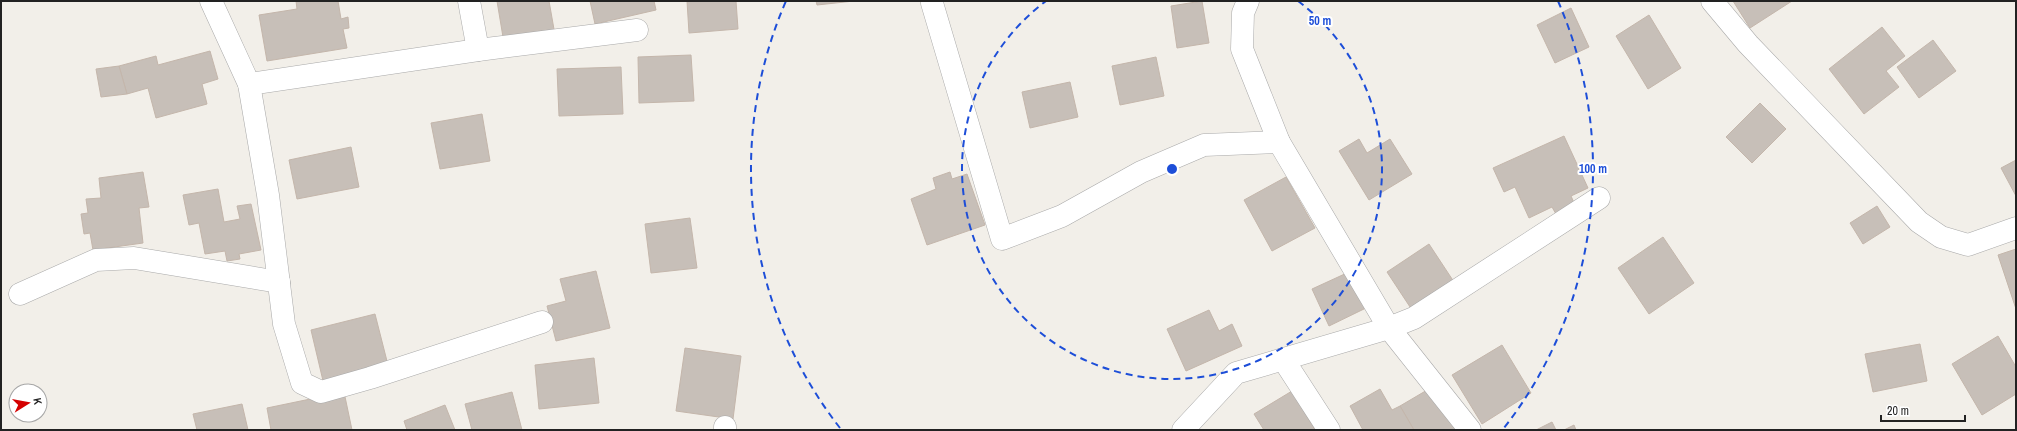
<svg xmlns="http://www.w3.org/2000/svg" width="2017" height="431" viewBox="0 0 2017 431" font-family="'Archivo Narrow',sans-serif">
	<rect width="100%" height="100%" fill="#f2efe9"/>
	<!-- building -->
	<g fill="#c7bfb8" stroke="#c4b6ab">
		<path d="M296,1H338L341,19L348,17L349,28L343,29L347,48L267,61L259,15L297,9Z"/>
		<path d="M497,1H549L555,35L504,43Z"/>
		<path d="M590,1H654L656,10L595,24Z"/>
		<path d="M687,1H736L738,29L689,33Z"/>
		<path d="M816,1H854L817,5Z"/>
		<path d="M1202,1L1209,43L1177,48L1171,6Z"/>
		<path d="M1733,1H1792L1750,28Z"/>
		<path d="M1571,8L1589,47L1555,63L1537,25Z"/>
		<path d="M1649,15L1681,68L1648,89L1616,36Z"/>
		<path d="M1882,27L1905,56L1886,71L1899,87L1864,114L1829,69Z"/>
		<path d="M1933,40L1956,71L1919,98L1897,67Z"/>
		<path d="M210,51L218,79L202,84L207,104L156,118L148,88L127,94L119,66L156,56L158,65Z"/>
		<path d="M691,55L694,101L639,103L638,57Z"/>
		<path d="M1156,57L1164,96L1120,105L1112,66Z"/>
		<path d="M119,66L127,94L101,97L96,69Z"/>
		<path d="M621,67L623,114L559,116L557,69Z"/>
		<path d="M1070,82L1078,117L1030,128L1022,92Z"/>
		<path d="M1760,103L1786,129L1752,163L1726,137Z"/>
		<path d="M482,114L490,161L440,169L431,123Z"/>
		<path d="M1564,136L1588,188L1571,196L1575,205L1556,214L1552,207L1529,218L1515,187L1504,192L1493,168Z"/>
		<path d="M1359,139L1367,153L1390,139L1412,174L1369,200L1339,151Z"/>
		<path d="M351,147L359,187L297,199L289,160Z"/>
		<path d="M2016,160V196L2001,168Z"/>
		<path d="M143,172L149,207L139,208L143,243L93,250L90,233L84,234L81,214L88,213L86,199L101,198L99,178Z"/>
		<path d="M950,172L952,179L967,174L985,225L927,245L911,199L936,189L933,178Z"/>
		<path d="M1286,177L1315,228L1272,251L1244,200Z"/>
		<path d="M218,189L224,222L240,219L237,206L251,204L261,250L239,254L240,259L227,261L225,251L205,254L199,223L189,225L183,195Z"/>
		<path d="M1877,206L1890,227L1863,244L1850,223Z"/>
		<path d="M690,218L697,268L651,273L645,224Z"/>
		<path d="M1663,237L1694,283L1649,314L1618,268Z"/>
		<path d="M1429,244L1456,285L1414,313L1387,272Z"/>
		<path d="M2016,249V309L1998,255Z"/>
		<path d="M596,271L610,328L556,341L547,306L566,301L560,279Z"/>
		<path d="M1349,272L1366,308L1329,326L1312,289Z"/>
		<path d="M1209,310L1219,331L1232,324L1242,346L1186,371L1167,329Z"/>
		<path d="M375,314L389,369L324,385L311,330Z"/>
		<path d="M1998,336L2016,367V394L1982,415L1952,364Z"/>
		<path d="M1920,344L1927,381L1873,392L1865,354Z"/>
		<path d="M1502,345L1531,393L1482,424L1452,375Z"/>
		<path d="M685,348L741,356L733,419L676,411Z"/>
		<path d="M594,358L599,403L539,409L535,365Z"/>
		<path d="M1434,386L1459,430H1414L1400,406Z"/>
		<path d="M1380,389L1392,410L1400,406L1414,430H1363L1350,406Z"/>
		<path d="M1292,391L1315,430H1264L1254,414Z"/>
		<path d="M344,392L352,430H271L267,408Z"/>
		<path d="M512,392L522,430H472L465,404Z"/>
		<path d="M242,404L248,430H197L193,414Z"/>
		<path d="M445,405L455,430H407L404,421Z"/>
		<path d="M1552,422L1556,430H1536Z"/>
		<path d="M1574,425L1576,430H1564Z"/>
	</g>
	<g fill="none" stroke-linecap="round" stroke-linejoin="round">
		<defs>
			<g id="minor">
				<path d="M211,1L249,84L268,195L284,324L302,383L321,392L370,378L542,322"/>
				<path d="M469,1L478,50"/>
				<path d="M1248,1L1243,13L1242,49L1279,142L1389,328L1470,430"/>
				<path d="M1712,1L1748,44L1919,222L1941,237L1968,245L2016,228"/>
				<path d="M932,3L1002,239L1062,216L1141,172L1204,145L1279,142"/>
				<path d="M249,84L478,50L637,30"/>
				<path d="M20,294L96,260L134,258L279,282"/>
				<path d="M1283,359L1329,430"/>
				<path d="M725,430V427"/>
				<path d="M1183,430L1236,373L1389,328L1414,318L1599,198"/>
			</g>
		</defs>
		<!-- minor casing -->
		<use href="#minor" stroke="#a9a9a9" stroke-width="23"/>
		<!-- minor -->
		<use href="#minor" stroke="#fff" stroke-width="22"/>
	</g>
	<!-- distance rings -->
	<g fill="none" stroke="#1d4ed8" stroke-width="2" stroke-dasharray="7 5">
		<path d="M1298 1A210 210 0 1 1 1046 1"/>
		<path d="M840 428A421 421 0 0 1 786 1M1558 1A421 421 0 0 1 1504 428"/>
	</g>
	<circle cx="1172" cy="169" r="6" fill="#1d4ed8" stroke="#fff" stroke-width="2"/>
	<g font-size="12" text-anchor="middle" font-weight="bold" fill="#1d4ed8" stroke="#fff" stroke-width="4" stroke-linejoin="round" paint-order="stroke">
		<text x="1320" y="25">50 m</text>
		<text x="1593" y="173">100 m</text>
	</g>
	<!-- border -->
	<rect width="2017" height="431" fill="none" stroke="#222222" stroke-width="4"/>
	<!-- north arrow -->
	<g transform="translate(28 403) rotate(79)"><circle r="19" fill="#ffffff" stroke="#a7a7a7"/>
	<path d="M0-3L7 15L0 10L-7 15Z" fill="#d40000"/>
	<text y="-6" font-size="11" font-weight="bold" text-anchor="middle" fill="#222222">K</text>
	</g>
	<!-- scale -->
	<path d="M1881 415v6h84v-6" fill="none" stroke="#222222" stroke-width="2"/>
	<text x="1887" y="415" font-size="12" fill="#222222" stroke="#ffffff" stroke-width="3" paint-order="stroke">20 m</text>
</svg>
